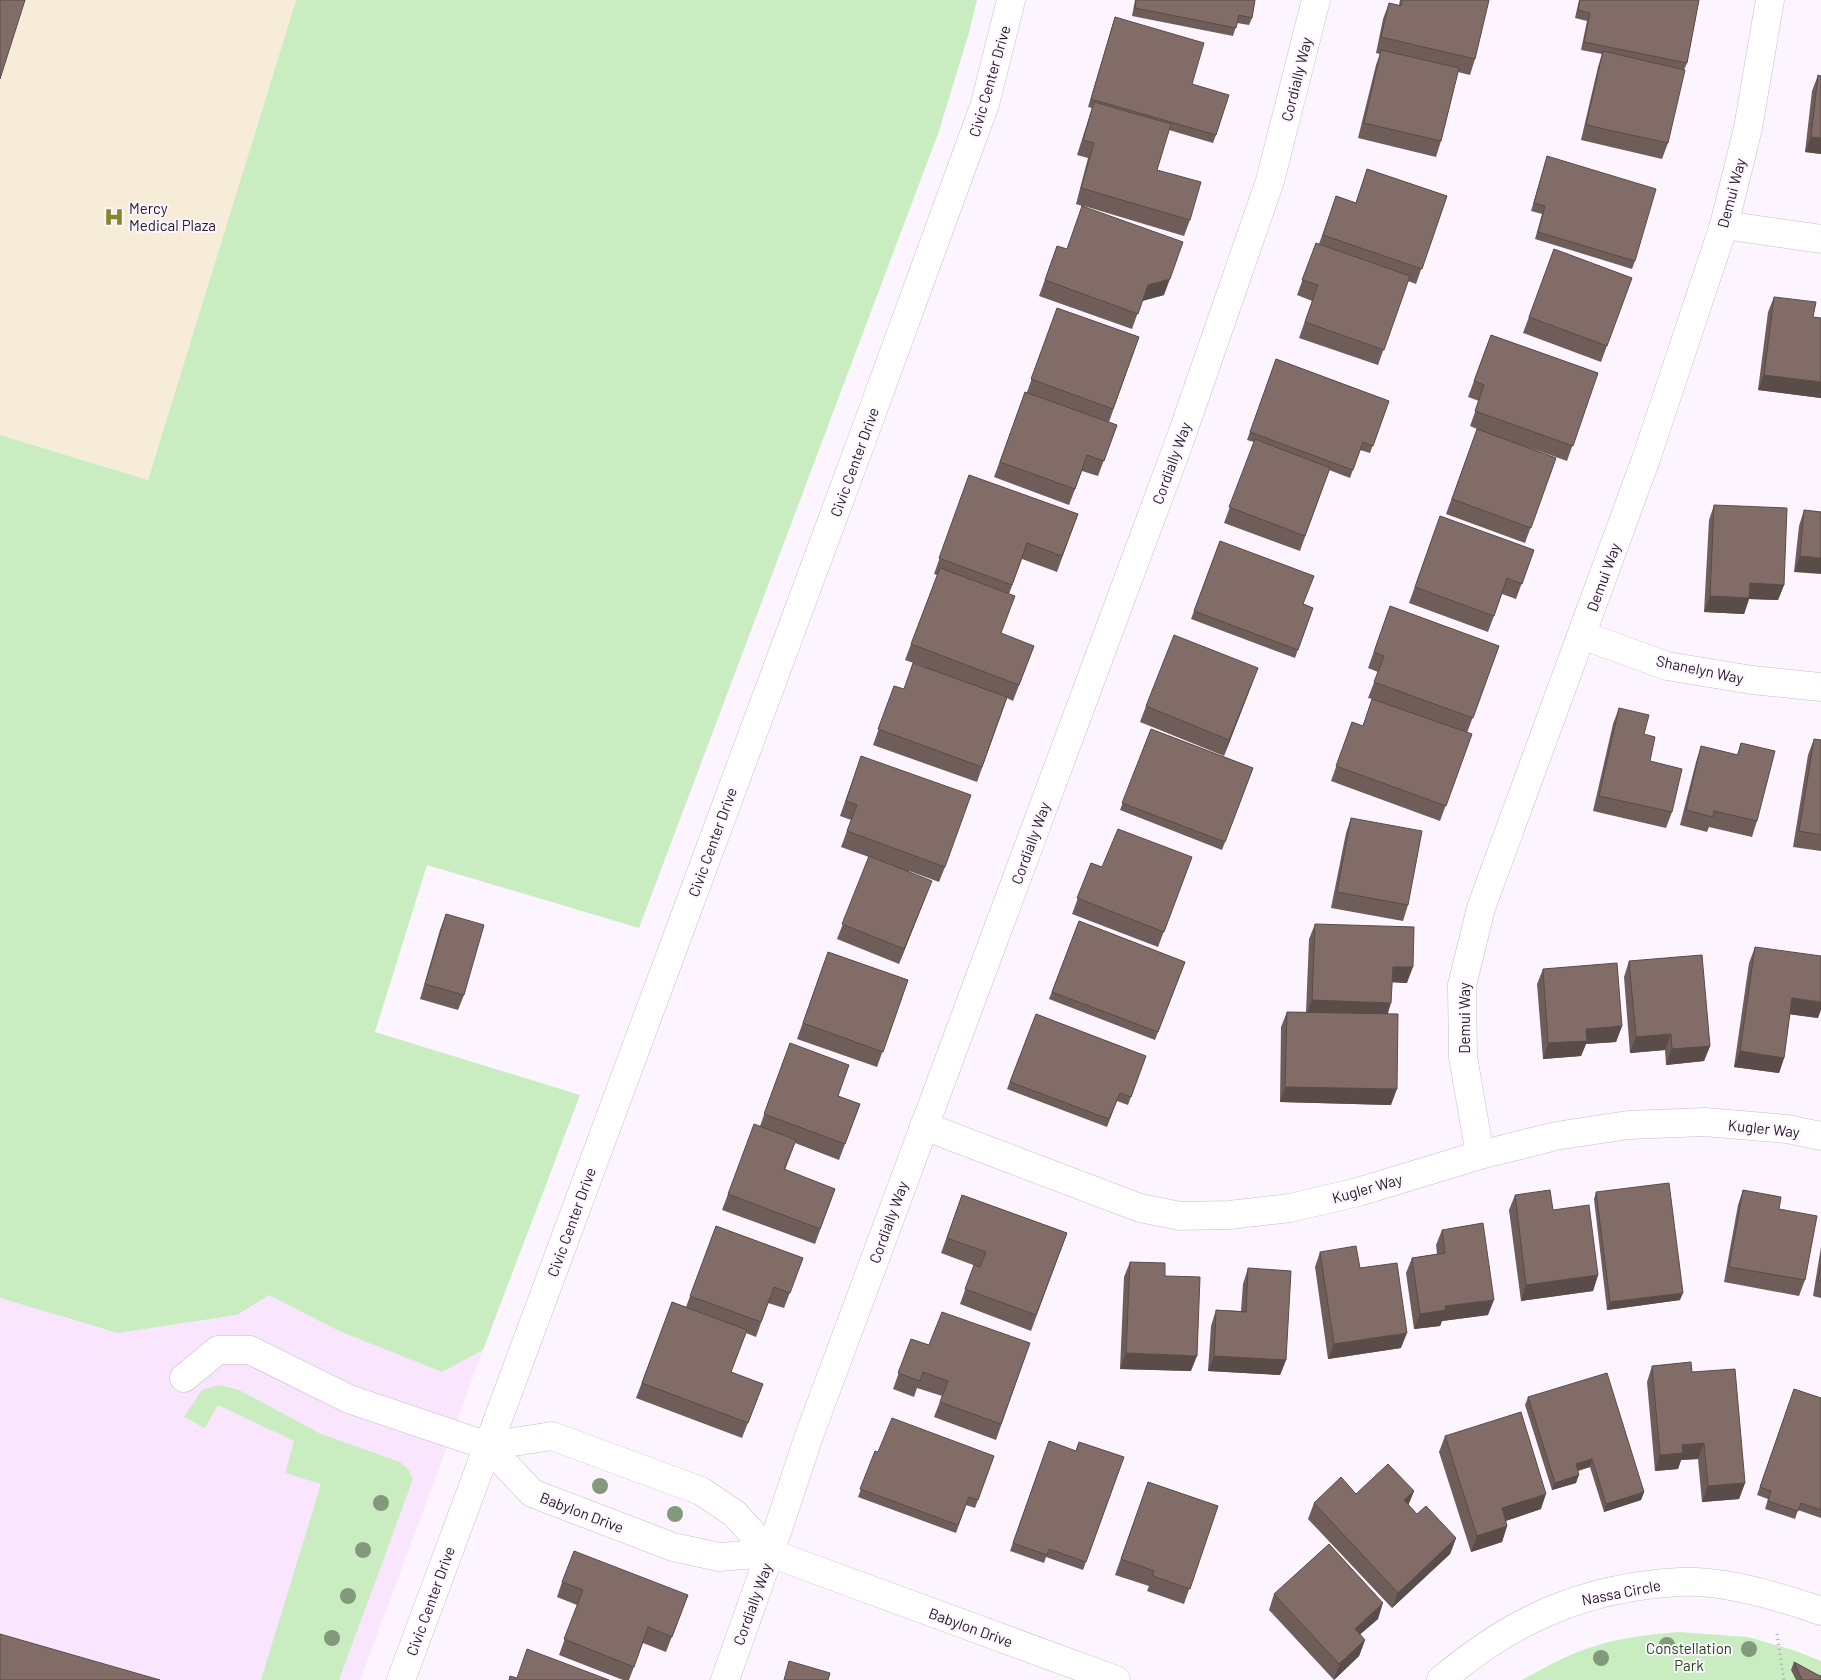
<svg xmlns="http://www.w3.org/2000/svg" width="1821" height="1680" viewBox="0 0 1821 1680" font-family="Barlow,sans-serif">
	<rect width="100%" height="100%" fill="#fcf4fe"/>
	<!-- built -->
	<path fill="#f9e5fd" d="M269,1295L339,1331L442,1372L483,1350L360,1680H0V1298L118,1333L237,1315Z"/>
	<!-- medical -->
	<path fill="#f6ecd7" d="M0,0H296L148,480L0,435Z"/>
	<!-- green -->
	<g fill="#c9ecc1">
		<path d="M296,0H977L968,36L939,131L639,928L427,865L375,1032L580,1095L483,1350L442,1372L339,1331L269,1295L237,1315L118,1333L0,1298V435L148,480Z"/>
		<path d="M219,1385L239,1390L321,1434L400,1462L408,1469L413,1479L339,1680H261L321,1484L285,1473L294,1441L218,1405L205,1428L184,1417L202,1390Z"/>
		<path d="M1678,1632L1748,1637L1793,1650L1821,1661V1680H1522C1541,1670 1559,1659 1578,1652C1610,1639 1644,1635 1678,1632Z"/>
	</g>
	<g fill="none" stroke-linecap="round" stroke-linejoin="round">
		<defs>
			<g id="minor">
				<path d="M1724,225L1821,239"/>
				<path d="M1582,635L1667,666L1752,680L1821,687"/>
				<path d="M924,1126L1140,1208L1180,1216L1229,1215L1290,1208L1358,1192L1480,1155L1556,1136L1628,1125L1705,1122L1787,1129L1821,1136"/>
				<path d="M1480,1155L1463,1057L1462,985L1481,908L1646,459L1724,225L1748,128L1770,0"/>
				<path d="M184,1378L218,1350H250L349,1399L488,1446L552,1436L701,1491L735,1514L770,1553"/>
				<path d="M488,1446L532,1493L673,1547L719,1557L770,1553L1116,1680"/>
				<path d="M401,1680L863,437L985,104L1011,0"/>
				<path d="M725,1680L770,1553L809,1436L1180,440L1270,181L1316,0"/>
				<path d="M1441,1680C1513,1619 1585,1587 1680,1582C1722,1580 1781,1597 1821,1611"/>
			</g>
		</defs>
		<!-- minor casing -->
		<use href="#minor" stroke="#cabccc" stroke-width="29"/>
		<!-- path -->
		<path stroke="#aaa3ac" stroke-width="3" stroke-dasharray="1 4" stroke-linecap="butt" d="M1777,1634L1784,1680"/>
		<!-- minor -->
		<use href="#minor" stroke="#fff" stroke-width="28"/>
	</g>
	<!-- trees -->
	<g fill="#82997c">
		<circle cx="600" cy="1486" r="8"/>
		<circle cx="381" cy="1503" r="8"/>
		<circle cx="675" cy="1514" r="8"/>
		<circle cx="363" cy="1550" r="8"/>
		<circle cx="348" cy="1596" r="8"/>
		<circle cx="332" cy="1638" r="8"/>
		<circle cx="1667" cy="1645" r="8"/>
		<circle cx="1749" cy="1649" r="8"/>
		<circle cx="1601" cy="1658" r="8"/>
	</g>
	<!-- wall -->
	<g fill="#6f5d59">
		<path d="M1135,0H1255L1252,18L1249,25L1237,23L1233,36L1132,16Z"/>
		<path d="M1400,0H1489L1475,59L1470,75L1458,72L1441,141L1436,157L1358,138L1376,65L1380,54L1376,53L1383,19L1389,3L1399,5Z"/>
		<path d="M1579,0H1699L1687,63L1684,70L1668,143L1662,159L1581,140L1598,67L1602,54L1581,50L1587,21L1575,18Z"/>
		<path d="M1115,17L1192,84L1216,135L1213,143L1169,130L1157,170L1190,220L1184,236L1084,206L1164,295L1142,301L1132,329L1039,296L1057,246L1067,249L1082,206L1076,204L1088,158L1077,155L1092,108L1088,107Z"/>
		<path d="M1818,75L1821,154L1805,152L1812,91Z"/>
		<path d="M1547,156L1635,261L1632,269L1535,239L1542,214L1531,211Z"/>
		<path d="M1367,169L1447,196L1416,284L1408,281L1378,365L1299,338L1312,301L1297,295L1316,243L1319,244L1336,196L1356,203Z"/>
		<path d="M1554,249L1632,278L1601,362L1523,333Z"/>
		<path d="M1774,297L1813,317L1821,318V398L1758,390L1768,312Z"/>
		<path d="M1057,308L1139,337L1109,422L1117,425L1098,476L1082,471L1069,505L994,477L1025,392H1027Z"/>
		<path d="M1491,335L1598,373L1567,461L1528,447L1556,458L1525,543L1446,514L1477,429L1470,426L1479,401L1468,397Z"/>
		<path d="M1276,359L1389,401L1370,453L1360,450L1350,478L1329,470L1300,551L1224,523L1254,442L1247,440Z"/>
		<path d="M969,475L1078,514L1057,572L1022,559L1009,594L1001,634L1034,646L1013,701L1007,698L977,782L873,745L894,686L904,689L925,667L905,660L937,575L934,574Z"/>
		<path d="M1714,505L1784,585L1778,600L1749,599L1744,614L1704,612L1709,520Z"/>
		<path d="M1804,510L1821,512L1794,572L1799,526Z"/>
		<path d="M1440,516L1534,550L1516,599L1502,594L1488,632L1409,603Z"/>
		<path d="M1220,541L1304,604L1313,608L1295,658L1191,619Z"/>
		<path d="M1390,606L1499,646L1467,733L1472,734L1440,821L1331,781L1352,722L1363,726L1372,699L1368,698L1378,672L1368,668Z"/>
		<path d="M1252,684L1224,756L1140,722L1146,706Z"/>
		<path d="M1619,708L1644,734L1650,761L1672,812L1666,828L1593,811L1613,724Z"/>
		<path d="M1151,729L1253,768L1222,850L1120,810Z"/>
		<path d="M1814,739L1821,740V851L1793,847L1808,755Z"/>
		<path d="M1741,743L1757,821L1752,837L1709,827L1707,832L1680,825L1696,762L1701,746L1737,755Z"/>
		<path d="M861,756L945,867L939,882L909,871L926,896L899,964L837,939L869,857L841,847L851,820L840,816Z"/>
		<path d="M1351,818L1408,905L1403,921L1331,908L1346,833Z"/>
		<path d="M1192,857L1158,947L1072,914L1091,863L1102,867Z"/>
		<path d="M446,914L464,995L458,1010L420,999L440,930Z"/>
		<path d="M1079,921L1185,962L1155,1040L1049,999Z"/>
		<path d="M1315,924L1407,983L1392,982L1388,1014L1391,1105L1280,1102L1281,1027L1287,1012H1306L1309,939Z"/>
		<path d="M1755,947L1818,1018L1790,1014L1784,1058L1779,1073L1734,1067L1749,963Z"/>
		<path d="M828,952L908,980L877,1067L797,1039Z"/>
		<path d="M1629,961L1710,1046L1704,1061L1666,1065L1665,1050L1630,1053L1624,977Z"/>
		<path d="M1543,969L1622,1026L1616,1042L1586,1044L1581,1056L1543,1059L1537,984Z"/>
		<path d="M1036,1014L1146,1056L1128,1105L1117,1101L1107,1127L1007,1089Z"/>
		<path d="M790,1043L838,1096L860,1104L839,1160L795,1143L785,1170L835,1189L815,1244L722,1210L728,1194L760,1126Z"/>
		<path d="M1743,1190L1779,1209L1805,1280L1799,1296L1724,1282L1738,1205Z"/>
		<path d="M1596,1192L1680,1300L1607,1310L1594,1199Z"/>
		<path d="M962,1195L1067,1233L1031,1331L960,1304L974,1265L976,1266L941,1253Z"/>
		<path d="M1515,1195L1553,1210L1598,1275L1593,1291L1521,1301L1509,1210Z"/>
		<path d="M716,1226L803,1258L784,1308L768,1303L756,1337L746,1333L731,1372L763,1384L742,1438L636,1398L672,1302L686,1307Z"/>
		<path d="M1442,1230L1488,1315L1442,1321L1440,1326L1414,1329L1406,1273L1412,1258L1437,1254L1436,1245Z"/>
		<path d="M1821,1247V1298L1813,1296Z"/>
		<path d="M1320,1252L1360,1268L1401,1348L1328,1359L1315,1267Z"/>
		<path d="M1130,1262L1165,1276L1191,1371L1120,1369L1124,1277Z"/>
		<path d="M1248,1268L1286,1360L1280,1375L1208,1371L1211,1326L1216,1310L1241,1311L1243,1284Z"/>
		<path d="M911,1339L929,1345L1030,1343L996,1440L934,1417L942,1396L917,1388L914,1397L893,1389Z"/>
		<path d="M1652,1366L1692,1372L1745,1483L1739,1499L1702,1502L1698,1459L1681,1460L1678,1469L1655,1471L1647,1382Z"/>
		<path d="M1794,1389L1821,1398V1518L1798,1510L1795,1519L1765,1509L1768,1499L1757,1495Z"/>
		<path d="M1528,1397L1644,1492L1641,1500L1604,1512L1590,1467L1578,1471L1576,1483L1552,1490L1525,1405Z"/>
		<path d="M1445,1436L1541,1509L1506,1521L1507,1526L1502,1542L1471,1552L1439,1452Z"/>
		<path d="M1049,1441L1076,1451L1079,1442L1124,1457L1083,1570L1046,1557L1044,1563L1010,1551Z"/>
		<path d="M875,1451L878,1452L994,1456L975,1508L966,1505L956,1533L858,1497Z"/>
		<path d="M1148,1482L1218,1506L1184,1604L1147,1591L1149,1586L1115,1575Z"/>
		<path d="M1414,1491L1408,1505L1417,1514L1456,1538L1450,1554L1392,1608L1308,1519L1314,1503L1356,1494Z"/>
		<path d="M562,1582L688,1595L666,1652L643,1643L629,1680H623L559,1655L577,1605L557,1597Z"/>
		<path d="M1274,1594L1378,1619L1360,1634L1365,1640L1359,1656L1334,1680L1269,1610Z"/>
		<path d="M1794,1662L1818,1675L1821,1680H1796L1791,1670Z"/>
	</g>
	<!-- shaded-wall -->
	<g fill="#5a4c48">
		<path d="M1811,137L1821,138V154L1805,152Z"/>
		<path d="M1170,279L1164,295L1142,301L1148,285Z"/>
		<path d="M1764,375L1821,382V398L1758,390Z"/>
		<path d="M1800,556L1821,558V574L1794,572Z"/>
		<path d="M1750,583L1784,585L1778,600L1749,599L1744,614L1704,612L1710,596Z"/>
		<path d="M1258,668L1252,684L1224,756L1229,740Z"/>
		<path d="M932,881L926,896L899,964L904,949Z"/>
		<path d="M1393,967H1413L1407,983L1387,982Z"/>
		<path d="M1792,998L1821,1002V1010L1818,1018L1787,1014Z"/>
		<path d="M1312,1000L1391,1003L1386,1019L1306,1016Z"/>
		<path d="M1622,1026L1616,1042L1586,1044L1581,1056L1543,1059L1548,1043L1586,1029Z"/>
		<path d="M1671,1034L1665,1050L1630,1053L1636,1037Z"/>
		<path d="M1710,1046L1704,1061L1666,1065L1672,1049Z"/>
		<path d="M1740,1051L1784,1058L1779,1073L1734,1067Z"/>
		<path d="M1285,1087L1397,1089L1391,1105L1280,1102Z"/>
		<path d="M1598,1275L1593,1291L1521,1301L1526,1285Z"/>
		<path d="M1683,1293L1680,1300L1607,1310L1610,1302Z"/>
		<path d="M1494,1300L1488,1315L1442,1321L1440,1326L1414,1329L1420,1314L1445,1306Z"/>
		<path d="M1407,1333L1401,1348L1328,1359L1334,1344Z"/>
		<path d="M1126,1353L1197,1356L1191,1371L1120,1369Z"/>
		<path d="M1214,1356L1286,1360L1280,1375L1208,1371Z"/>
		<path d="M1704,1443L1698,1459L1681,1460L1678,1469L1655,1471L1660,1455L1682,1445Z"/>
		<path d="M1592,1459L1590,1467L1573,1472L1576,1464Z"/>
		<path d="M1579,1475L1576,1483L1552,1490L1555,1483Z"/>
		<path d="M1745,1483L1739,1499L1702,1502L1708,1486Z"/>
		<path d="M1414,1491L1408,1506L1404,1500Z"/>
		<path d="M1644,1492L1641,1500L1604,1512L1606,1504Z"/>
		<path d="M1546,1494L1541,1509L1496,1524L1502,1508Z"/>
		<path d="M1507,1526L1502,1542L1471,1552L1477,1536Z"/>
		<path d="M1456,1538L1450,1554L1392,1608L1398,1593Z"/>
		<path d="M1383,1603L1378,1619L1349,1644L1355,1629Z"/>
		<path d="M1365,1640L1359,1656L1334,1680L1339,1664Z"/>
	</g>
	<!-- building -->
	<g fill="#816c67" stroke="#5a4c48">
		<path d="M0,0H25L0,79Z"/>
		<path d="M1136,0H1255L1252,18L1239,15L1236,28L1135,8Z"/>
		<path d="M1402,0H1489L1475,59L1381,37L1389,3L1401,6Z"/>
		<path d="M1580,0H1699L1687,63L1584,42L1590,13L1578,10Z"/>
		<path d="M1115,17L1204,43L1192,84L1229,95L1216,135L1091,99Z"/>
		<path d="M1381,50L1459,68L1441,141L1364,123Z"/>
		<path d="M1603,51L1685,70L1668,143L1586,125Z"/>
		<path d="M1818,75L1821,76V138L1811,137Z"/>
		<path d="M1094,102L1171,124L1157,170L1201,182L1190,220L1081,188L1094,143L1083,140Z"/>
		<path d="M1547,156L1656,189L1635,261L1538,232L1545,206L1534,203Z"/>
		<path d="M1367,169L1447,196L1422,269L1323,235L1336,196L1356,203Z"/>
		<path d="M1082,206L1183,242L1170,279L1148,285L1138,314L1045,280L1057,246L1067,249Z"/>
		<path d="M1316,243L1410,276L1384,350L1305,322L1318,285L1302,280Z"/>
		<path d="M1554,249L1632,278L1607,346L1529,317Z"/>
		<path d="M1774,297L1816,302L1813,317L1821,318V382L1764,375Z"/>
		<path d="M1057,308L1139,337L1113,409L1031,379Z"/>
		<path d="M1491,335L1598,373L1573,446L1475,411L1484,385L1474,381Z"/>
		<path d="M1276,359L1389,401L1373,446L1363,442L1353,470L1250,432Z"/>
		<path d="M1025,392L1117,425L1104,461L1087,455L1075,489L1000,462Z"/>
		<path d="M1477,429L1556,458L1531,528L1452,499Z"/>
		<path d="M1255,439L1330,468L1305,536L1229,507Z"/>
		<path d="M969,475L1078,514L1062,556L1027,543L1012,585L939,558Z"/>
		<path d="M1714,505L1787,508L1784,585L1750,583L1749,598L1710,596Z"/>
		<path d="M1804,510L1821,512V558L1800,556Z"/>
		<path d="M1440,516L1534,550L1522,584L1507,578L1494,616L1415,587Z"/>
		<path d="M1220,541L1314,576L1303,604L1313,608L1298,650L1194,611Z"/>
		<path d="M940,568L1015,596L1001,633L1034,646L1019,685L911,644Z"/>
		<path d="M1390,606L1499,646L1473,718L1374,682L1384,656L1374,652Z"/>
		<path d="M1174,635L1258,668L1229,740L1146,706Z"/>
		<path d="M913,663L1007,697L982,767L878,729L894,686L904,689Z"/>
		<path d="M1372,699L1472,734L1446,806L1336,766L1352,722L1363,726Z"/>
		<path d="M1619,708L1649,715L1644,734L1655,737L1650,761L1682,769L1672,812L1599,796Z"/>
		<path d="M1151,729L1253,768L1225,842L1122,803Z"/>
		<path d="M1814,739L1821,740V835L1799,831Z"/>
		<path d="M1741,743L1775,751L1757,821L1714,811L1713,817L1686,810L1701,746L1738,755Z"/>
		<path d="M861,756L971,795L945,867L847,831L857,805L846,801Z"/>
		<path d="M1351,818L1422,831L1408,905L1337,892Z"/>
		<path d="M1118,829L1192,857L1164,932L1077,898L1091,863L1102,867Z"/>
		<path d="M869,856L932,881L904,949L842,924Z"/>
		<path d="M446,914L484,925L464,995L425,984Z"/>
		<path d="M1079,921L1185,962L1158,1032L1052,992Z"/>
		<path d="M1315,924L1414,927L1413,967H1393L1391,1003L1312,1000Z"/>
		<path d="M1755,947L1821,956V1002L1792,998L1784,1058L1740,1051Z"/>
		<path d="M828,952L908,980L883,1052L803,1023Z"/>
		<path d="M1702,955L1710,1046L1672,1049L1671,1034L1636,1037L1629,961Z"/>
		<path d="M1617,963L1622,1026L1586,1029L1587,1041L1548,1043L1543,969Z"/>
		<path d="M1287,1012L1398,1014L1397,1089L1285,1087Z"/>
		<path d="M1036,1014L1146,1056L1131,1097L1120,1093L1109,1119L1010,1082Z"/>
		<path d="M790,1043L849,1065L838,1096L860,1104L845,1144L764,1114Z"/>
		<path d="M754,1124L796,1140L784,1169L835,1189L820,1229L728,1194Z"/>
		<path d="M1669,1183L1683,1293L1610,1302L1596,1192Z"/>
		<path d="M1550,1190L1553,1210L1589,1205L1598,1275L1526,1285L1515,1195Z"/>
		<path d="M1743,1190L1781,1197L1779,1209L1817,1216L1805,1280L1729,1267Z"/>
		<path d="M962,1195L1067,1233L1036,1315L965,1289L974,1265L980,1267L986,1252L947,1238Z"/>
		<path d="M1483,1223L1494,1300L1445,1306L1446,1310L1420,1314L1412,1258L1445,1253L1442,1230Z"/>
		<path d="M716,1226L803,1258L790,1293L774,1287L761,1322L690,1296Z"/>
		<path d="M1356,1246L1360,1268L1397,1263L1407,1333L1334,1344L1320,1252Z"/>
		<path d="M1130,1262L1165,1263V1276L1200,1277L1197,1356L1126,1353Z"/>
		<path d="M1821,1265V1281H1818Z"/>
		<path d="M1248,1268L1291,1271L1286,1360L1214,1356L1216,1310L1246,1312Z"/>
		<path d="M672,1302L747,1330L731,1372L763,1384L748,1423L642,1383Z"/>
		<path d="M942,1312L1030,1343L1001,1424L940,1402L948,1381L923,1372L920,1381L898,1373L911,1339L929,1345Z"/>
		<path d="M1691,1362L1692,1372L1735,1369L1745,1483L1708,1486L1704,1443L1682,1445L1683,1453L1660,1455L1652,1366Z"/>
		<path d="M1607,1373L1644,1492L1606,1504L1592,1459L1576,1464L1579,1475L1555,1483L1528,1397Z"/>
		<path d="M1794,1389L1821,1398V1510L1801,1503L1798,1511L1768,1501L1771,1491L1760,1487Z"/>
		<path d="M1521,1412L1546,1494L1502,1508L1507,1526L1477,1536L1445,1436Z"/>
		<path d="M892,1418L994,1456L978,1500L969,1497L958,1525L860,1489L875,1451L878,1452Z"/>
		<path d="M1049,1441L1076,1451L1079,1442L1124,1457L1086,1562L1049,1549L1047,1555L1013,1543Z"/>
		<path d="M1388,1464L1414,1491L1404,1500L1417,1514L1426,1506L1456,1538L1398,1593L1314,1503L1341,1477L1356,1494Z"/>
		<path d="M1148,1482L1218,1506L1190,1589L1153,1576L1154,1571L1121,1559Z"/>
		<path d="M1329,1544L1383,1603L1355,1629L1365,1640L1339,1664L1274,1594Z"/>
		<path d="M574,1551L688,1595L672,1637L648,1627L634,1667L564,1639L583,1590L562,1582Z"/>
		<path d="M0,1634L160,1680H0Z"/>
		<path d="M527,1649L609,1680H509L510,1676L517,1678Z"/>
		<path d="M789,1661L830,1673L828,1680H784Z"/>
		<path d="M1794,1662L1818,1675L1821,1676V1680H1802Z"/>
	</g>
	<!-- icons -->
	<defs>
		<symbol id="hospital-bare" viewBox="-9 -9 18 18"><path d="M-5-5h3v3.5h4V-5h3V5h-3V1.5h-4V5h-3Z" fill="#86852e" stroke="#fcf4fe" stroke-width="2.5" paint-order="stroke"/></symbol>
	</defs>
	<g fill-rule="evenodd">
		<use href="#hospital-bare" x="100" y="203" width="28" height="28"/>
	</g>
	<g text-anchor="middle" dominant-baseline="central" stroke-width="4" stroke-linejoin="round" paint-order="stroke">
		<!-- street labels -->
		<g font-size="15" fill="#211b22" stroke="#fcf4fe">
			<text transform="translate(1296 79) rotate(-76)">Cordially Way</text>
			<text transform="translate(989 81) rotate(-74)">Civic Center Drive</text>
			<text transform="translate(1731 193) rotate(-75)">Demui Way</text>
			<text transform="translate(854 462) rotate(-70)">Civic Center Drive</text>
			<text transform="translate(1171 463) rotate(-70)">Cordially Way</text>
			<text transform="translate(1603 577) rotate(-70)">Demui Way</text>
			<text transform="translate(1700 669) rotate(12)">Shanelyn Way</text>
			<text transform="translate(712 842) rotate(-70)">Civic Center Drive</text>
			<text transform="translate(1030 843) rotate(-70)">Cordially Way</text>
			<text transform="translate(1464 1018) rotate(-90)">Demui Way</text>
			<text transform="translate(1764 1128) rotate(6)">Kugler Way</text>
			<text transform="translate(1367 1188) rotate(-16)">Kugler Way</text>
			<text transform="translate(571 1222) rotate(-70)">Civic Center Drive</text>
			<text transform="translate(888 1222) rotate(-70)">Cordially Way</text>
			<text transform="translate(582 1512) rotate(21)">Babylon Drive</text>
			<text transform="translate(1621 1592) rotate(-11)">Nassa Circle</text>
			<text transform="translate(430 1601) rotate(-70)">Civic Center Drive</text>
			<text transform="translate(752 1604) rotate(-70)">Cordially Way</text>
			<text transform="translate(971 1627) rotate(20)">Babylon Drive</text>
		</g>
		<!-- poi labels -->
		<g font-size="15" fill="#211b22" stroke="#fcf4fe" text-anchor="start">
			<text x="129" y="208">Mercy<tspan x="129" dy="17">Medical Plaza</tspan></text>
		</g>
		<!-- park labels -->
		<g font-size="15" fill="#1e4f12" stroke="#fcf4fe">
			<text x="1689" y="1648">Constellation<tspan x="1689" dy="17">Park</tspan></text>
		</g>
	</g>
</svg>
